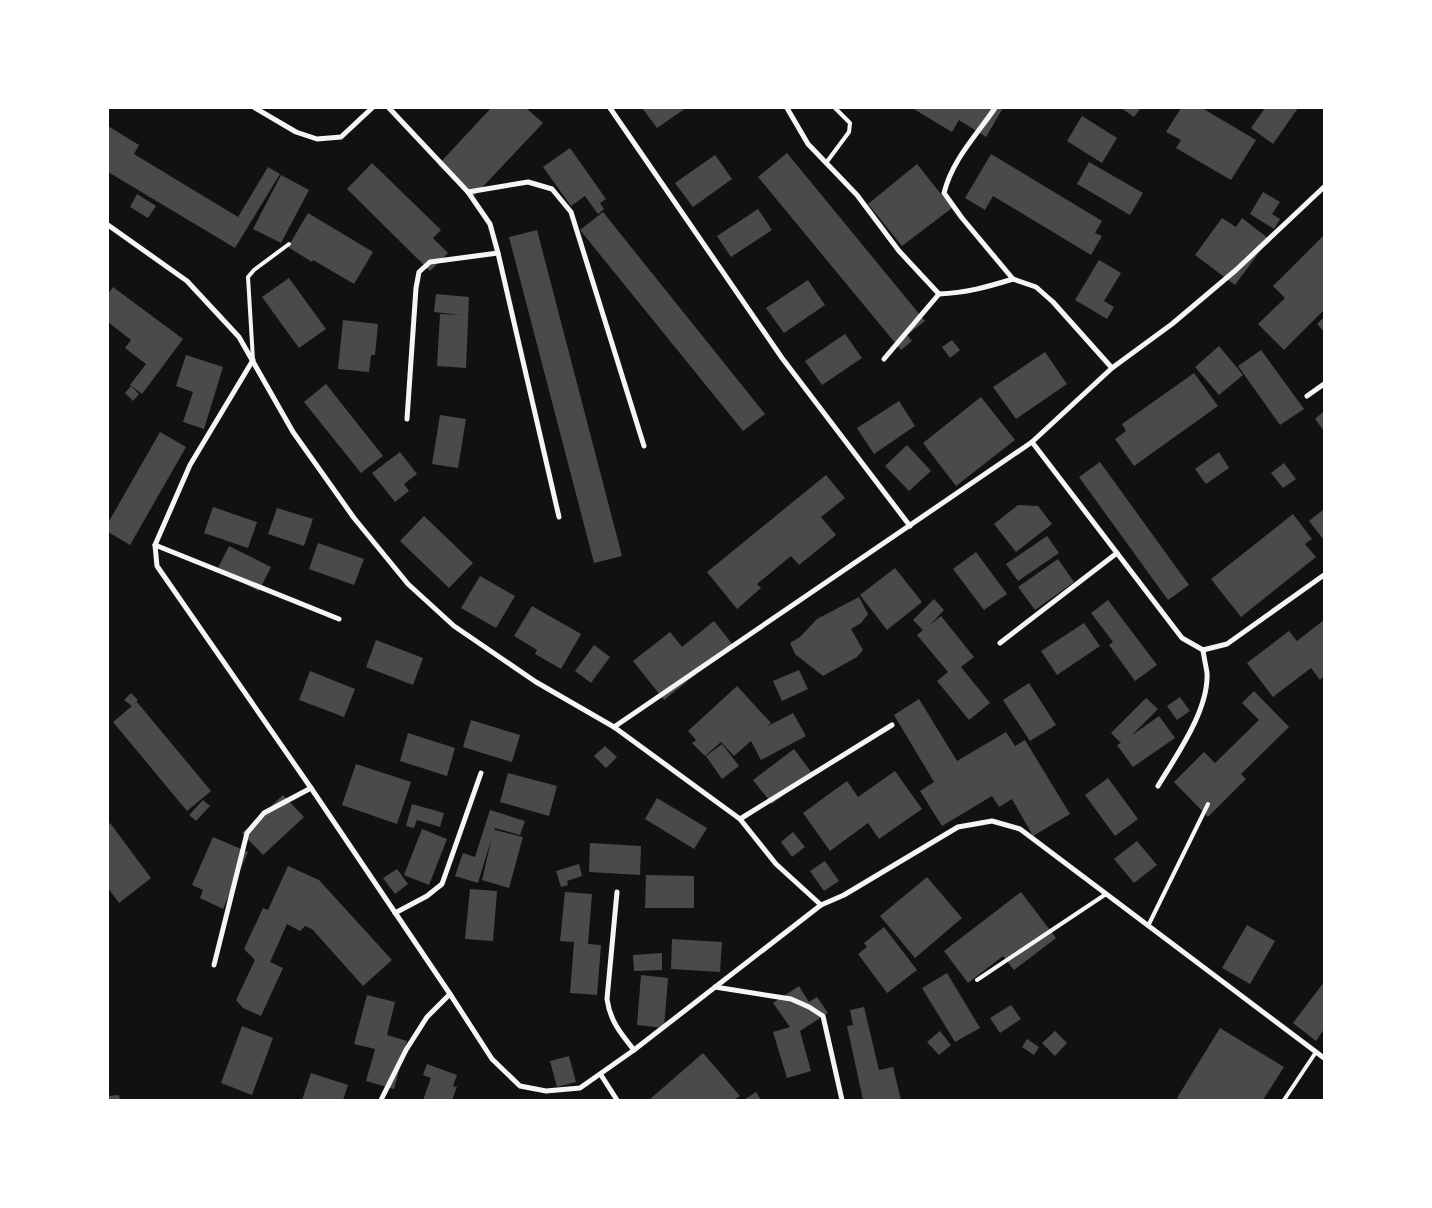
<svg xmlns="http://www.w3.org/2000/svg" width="1432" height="1208" viewBox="0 0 1432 1208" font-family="'Work Sans',sans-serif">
	<rect width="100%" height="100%" fill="#111"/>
	<!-- building -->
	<g fill="#4a4a4a">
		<path d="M491,108H526L543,123L473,197L438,165Z"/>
		<path d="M642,108H686L657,128Z"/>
		<path d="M912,108H1003L986,137L959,120L952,132Z"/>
		<path d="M1121,108H1141L1134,117Z"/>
		<path d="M1181,108H1202L1256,140L1231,180L1176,148L1181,140L1166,132Z"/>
		<path d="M1265,108H1298L1273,144L1251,128Z"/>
		<path d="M1082,116L1117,138L1102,163L1067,141Z"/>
		<path d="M108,126L139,145L134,154L238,217L268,167L280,174L235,248L108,172Z"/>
		<path d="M570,148L606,199L600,203L604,209L598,214L585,196L571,206L543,167Z"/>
		<path d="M787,153L925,321L907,335L912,341L901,350L758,177Z"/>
		<path d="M991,154L1102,221L1095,233L1102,236L1091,255L993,196L985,210L965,198Z"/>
		<path d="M715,155L732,179L693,207L675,183Z"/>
		<path d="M1089,162L1143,193L1130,215L1077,184Z"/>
		<path d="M372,163L441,230L433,238L448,253L430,271L347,189Z"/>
		<path d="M917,164L952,208L902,246L868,204Z"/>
		<path d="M281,175L309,190L281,243L253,229Z"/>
		<path d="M1263,192L1280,202L1272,214L1280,219L1274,229L1250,214Z"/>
		<path d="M137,194L156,206L148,218L130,207Z"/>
		<path d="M758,209L772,230L731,257L717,236Z"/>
		<path d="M603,212L765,414L743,431L580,230Z"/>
		<path d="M308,213L373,252L354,284L313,260L312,262L288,247Z"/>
		<path d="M1222,218L1236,227L1242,218L1269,239L1235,285L1195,255Z"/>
		<path d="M537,230L622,556L594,563L509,237Z"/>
		<path d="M1324,235V310L1284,350L1258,324L1285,298L1273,286Z"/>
		<path d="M1099,260L1121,273L1104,301L1114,307L1107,319L1075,300Z"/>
		<path d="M289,278L326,329L299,348L262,297Z"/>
		<path d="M808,280L825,305L784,333L766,308Z"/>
		<path d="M113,287L183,339L142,394L130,385L146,364L125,348L131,340L108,322V294Z"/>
		<path d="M436,294L469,297L466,368L437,366L440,314L461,315L434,312Z"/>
		<path d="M1324,317V332L1317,324Z"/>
		<path d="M343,320L378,324L375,355H371L369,372L338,369Z"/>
		<path d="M845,334L862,358L822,385L805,361Z"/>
		<path d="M952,340L960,350L950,358L942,347Z"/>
		<path d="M1219,346L1243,375L1219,395L1195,367Z"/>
		<path d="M1261,350L1304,409L1280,425L1238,366Z"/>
		<path d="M1045,352L1067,384L1016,419L993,387Z"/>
		<path d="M186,355L223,367L204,429L183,422L193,392L176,386Z"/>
		<path d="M1194,373L1218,406L1134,466L1115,439L1126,431L1122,424Z"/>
		<path d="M326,384L383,456L361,473L304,402Z"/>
		<path d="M131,386L139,394L133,401L125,393Z"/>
		<path d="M981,397L1015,440L956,486L923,443Z"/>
		<path d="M899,401L915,426L874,454L857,428Z"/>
		<path d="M1324,411V431L1315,419Z"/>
		<path d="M440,415L466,419L458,468L432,464Z"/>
		<path d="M160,432L186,447L130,545L108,532V523Z"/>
		<path d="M907,445L931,471L909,491L885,466Z"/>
		<path d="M400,452L417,474L404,484L409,491L395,502L372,473Z"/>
		<path d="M1219,452L1229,468L1206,484L1195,469Z"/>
		<path d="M1100,462L1189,585L1168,600L1079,477Z"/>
		<path d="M1284,463L1296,479L1283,488L1271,473Z"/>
		<path d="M826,475L845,498L821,517L836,535L799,565L791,556L757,584L761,588L737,609L707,572Z"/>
		<path d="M1018,505L1038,506L1052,524L1016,552L994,524Z"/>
		<path d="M213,507L257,522L248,548L204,533Z"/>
		<path d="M277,508L313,519L304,546L268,534Z"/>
		<path d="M1324,509V540L1309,521Z"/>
		<path d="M1293,514L1312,539L1305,544L1316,557L1241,617L1211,579Z"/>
		<path d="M424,516L473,563L449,588L400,541Z"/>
		<path d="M1047,536L1059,553L1018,581L1006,564Z"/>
		<path d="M318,543L364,559L354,585L309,569Z"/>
		<path d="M229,546L271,567L259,591L217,570Z"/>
		<path d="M976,552L1007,594L984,610L953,569Z"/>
		<path d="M1058,559L1074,582L1035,610L1018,587Z"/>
		<path d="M895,568L922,602L887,630L860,595Z"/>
		<path d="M480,576L515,596L496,628L461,608Z"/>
		<path d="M859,597L868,614L861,623L851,629L863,650L857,657L823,676L795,654L790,643L800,637L817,619Z"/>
		<path d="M934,599L944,610L930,625L941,616L974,657L961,667L990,703L969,720L937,681L948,672L917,635L923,630L913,620Z"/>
		<path d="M1108,600L1157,665L1135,681L1109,645L1113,642L1091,613Z"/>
		<path d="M532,606L581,634L561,669L535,654L537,650L514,636Z"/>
		<path d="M1324,620V676L1320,680L1311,668L1273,697L1247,663L1289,631L1297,641Z"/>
		<path d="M714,621L733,645L664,700L633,661L670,632L682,647Z"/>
		<path d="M1084,623L1100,646L1057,675L1041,651Z"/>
		<path d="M376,640L423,658L413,685L366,667Z"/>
		<path d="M594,645L610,657L591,683L575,671Z"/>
		<path d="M799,670L808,689L782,701L773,681Z"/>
		<path d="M310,671L355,689L344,717L299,700Z"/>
		<path d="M1029,683L1056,725L1030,741L1003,700Z"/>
		<path d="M737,686L771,723L766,727L793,713L806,736L761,760L751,741L734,756L721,742L705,756L692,743L696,740L688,731Z"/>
		<path d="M1254,691L1289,727L1241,774L1246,779L1208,817L1174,782L1204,752L1215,763L1259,720L1242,703Z"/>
		<path d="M131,693L138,700L134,705L137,702L211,791L187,811L113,722L132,706L124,700Z"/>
		<path d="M1180,697L1190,711L1177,720L1167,706Z"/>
		<path d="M1146,698L1158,709L1131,736L1159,716L1175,738L1133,767L1117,745L1121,743L1111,733Z"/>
		<path d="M919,699L957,761L1006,732L1015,746L1025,740L1070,814L1033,836L1012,799L999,807L992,796L942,826L920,791L934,782L894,715Z"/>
		<path d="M471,720L520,735L512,762L463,747Z"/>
		<path d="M408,733L455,748L447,776L400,761Z"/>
		<path d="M722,744L739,766L722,779L706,756Z"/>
		<path d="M605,746L617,757L606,768L594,756Z"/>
		<path d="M794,749L812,773L772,804L753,780Z"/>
		<path d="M356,764L411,782L397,824L342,805Z"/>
		<path d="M895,771L922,809L879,839L868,823L830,851L803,813L847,781L858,797Z"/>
		<path d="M508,773L557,786L549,816L500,802Z"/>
		<path d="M1108,778L1138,819L1115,836L1085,795Z"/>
		<path d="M283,795L304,817L263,855L242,833Z"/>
		<path d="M657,798L707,828L694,849L645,819Z"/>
		<path d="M203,800L210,806L196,821L189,815Z"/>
		<path d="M412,804L444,813L440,827L417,820L414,828L406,826Z"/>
		<path d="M490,810L525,821L520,835L495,828V830L523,837L509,888L482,880L492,837L478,883L455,876L463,853L475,857Z"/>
		<path d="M110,823L151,878L119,903L108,888V825Z"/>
		<path d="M422,829L447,839L429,885L404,875Z"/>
		<path d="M793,832L805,847L792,857L781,842Z"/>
		<path d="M213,837L248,852L223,909L200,898L203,890L192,885Z"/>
		<path d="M1137,841L1157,865L1134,883L1114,859Z"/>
		<path d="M590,843L641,846L640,875L589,872Z"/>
		<path d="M825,861L839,881L824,891L810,871Z"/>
		<path d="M579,864L582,876L567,881L568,885L561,887L556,871Z"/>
		<path d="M288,866L319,880L392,960L363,986L312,929L305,926L300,931L287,924L270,962L283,968L261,1016L243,1008L236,1000L255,960L244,949L263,908L268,910Z"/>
		<path d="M397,869L408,884L395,894L383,878Z"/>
		<path d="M646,875L694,876V908H645Z"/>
		<path d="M927,877L962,918L915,958L880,916Z"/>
		<path d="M470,889L497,891L493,941L465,939Z"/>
		<path d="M565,892L592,894L588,944L601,945L597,995L570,993L574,942L560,941Z"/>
		<path d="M1021,892L1056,938L1014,970L1003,956L968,983L944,951Z"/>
		<path d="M1247,925L1275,941L1250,984L1222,968Z"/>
		<path d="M884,927L917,970L887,993L858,954L867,947L864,943Z"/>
		<path d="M672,939L722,942L720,972L671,969Z"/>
		<path d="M662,953V970L634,971L633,955Z"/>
		<path d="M947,973L980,1028L955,1042L922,988Z"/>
		<path d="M641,975L668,978L664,1028L637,1025Z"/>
		<path d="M1324,982V1029L1316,1041L1293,1023Z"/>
		<path d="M799,986L809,1002L817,997L828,1013L800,1031L811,1071L787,1078L773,1032L790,1027L773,1003Z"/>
		<path d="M367,995L395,1002L387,1035L407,1041L394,1089L366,1081L375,1049L354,1044Z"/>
		<path d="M1011,1005L1021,1019L1000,1033L990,1018Z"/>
		<path d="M864,1007L879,1070L893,1067L901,1100H863L847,1026L853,1025L850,1010Z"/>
		<path d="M242,1026L273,1038L252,1095L221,1083Z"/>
		<path d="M1220,1028L1284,1067L1263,1100H1181L1177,1098Z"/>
		<path d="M940,1031L951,1045L939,1055L927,1042Z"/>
		<path d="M1055,1031L1067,1043L1055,1056L1042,1043Z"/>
		<path d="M1027,1039L1039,1047L1034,1055L1022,1047Z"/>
		<path d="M703,1053L740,1096L734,1100H652L650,1099Z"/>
		<path d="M569,1056L576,1082L557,1087L550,1061Z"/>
		<path d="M427,1064L457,1075L453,1086L457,1087L452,1100H423L431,1078L423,1075Z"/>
		<path d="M311,1073L348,1085L343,1100H302Z"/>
		<path d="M756,1092L761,1100H745V1099Z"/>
		<path d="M119,1095L120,1100H108V1096Z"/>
	</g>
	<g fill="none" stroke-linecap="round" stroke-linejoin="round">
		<!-- service -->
		<g stroke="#f5f5f5" stroke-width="4">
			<path d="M826,163L849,132L850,123L835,108"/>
			<path d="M253,360L248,277L254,270L289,244"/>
			<path d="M1148,926L1208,804"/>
			<path d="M977,980L1106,894"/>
			<path d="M1284,1100L1316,1052"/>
		</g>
		<!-- minor -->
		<g stroke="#f5f5f5" stroke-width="5">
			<path d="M255,108L296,132L317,139L341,137L372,108"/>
			<path d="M389,108L468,192L490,224L498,253L559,517"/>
			<path d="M610,108L782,358L910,526"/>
			<path d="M787,108L808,144L857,195L899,251L939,294C966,293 987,287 1013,279"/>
			<path d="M995,108C976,136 952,160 944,193L962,218L1013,279L1036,287L1053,302L1112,368"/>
			<path d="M468,192L528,182L552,189L571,212L644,446"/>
			<path d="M108,225L187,281L239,337L293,432L354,518L408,584L454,626L536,682L614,727L740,819L776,864L821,905L844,895L958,827L992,821L1020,829L1324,1058"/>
			<path d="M884,359L939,294"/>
			<path d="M253,360L190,465L155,545L157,566L311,788L450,994L492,1059L520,1086L546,1091L580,1088L634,1050L821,905"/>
			<path d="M1307,396L1324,384"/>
			<path d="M407,419L416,288L419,272L430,262L498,253"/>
			<path d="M1032,442L1182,638L1203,650L1227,644L1324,575"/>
			<path d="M155,545L339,619"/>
			<path d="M1000,643L1117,553"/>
			<path d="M614,727L1032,442L1112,368L1172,324L1236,270L1324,187"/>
			<path d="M1158,786C1176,756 1209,710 1207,673C1206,666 1204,658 1203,650"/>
			<path d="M740,819L892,725"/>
			<path d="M617,892L607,999C610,1021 621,1034 634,1050"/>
			<path d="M395,913L427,896L442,884L481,773"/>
			<path d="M214,965L247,833L264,813L311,788"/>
			<path d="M715,987L791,999L809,1007L823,1016L842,1100"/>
			<path d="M601,1075L617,1100"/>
			<path d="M381,1100L406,1050L427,1017L450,994"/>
		</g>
	</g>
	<!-- border -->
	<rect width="1432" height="1208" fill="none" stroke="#ffffff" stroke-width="218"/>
</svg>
